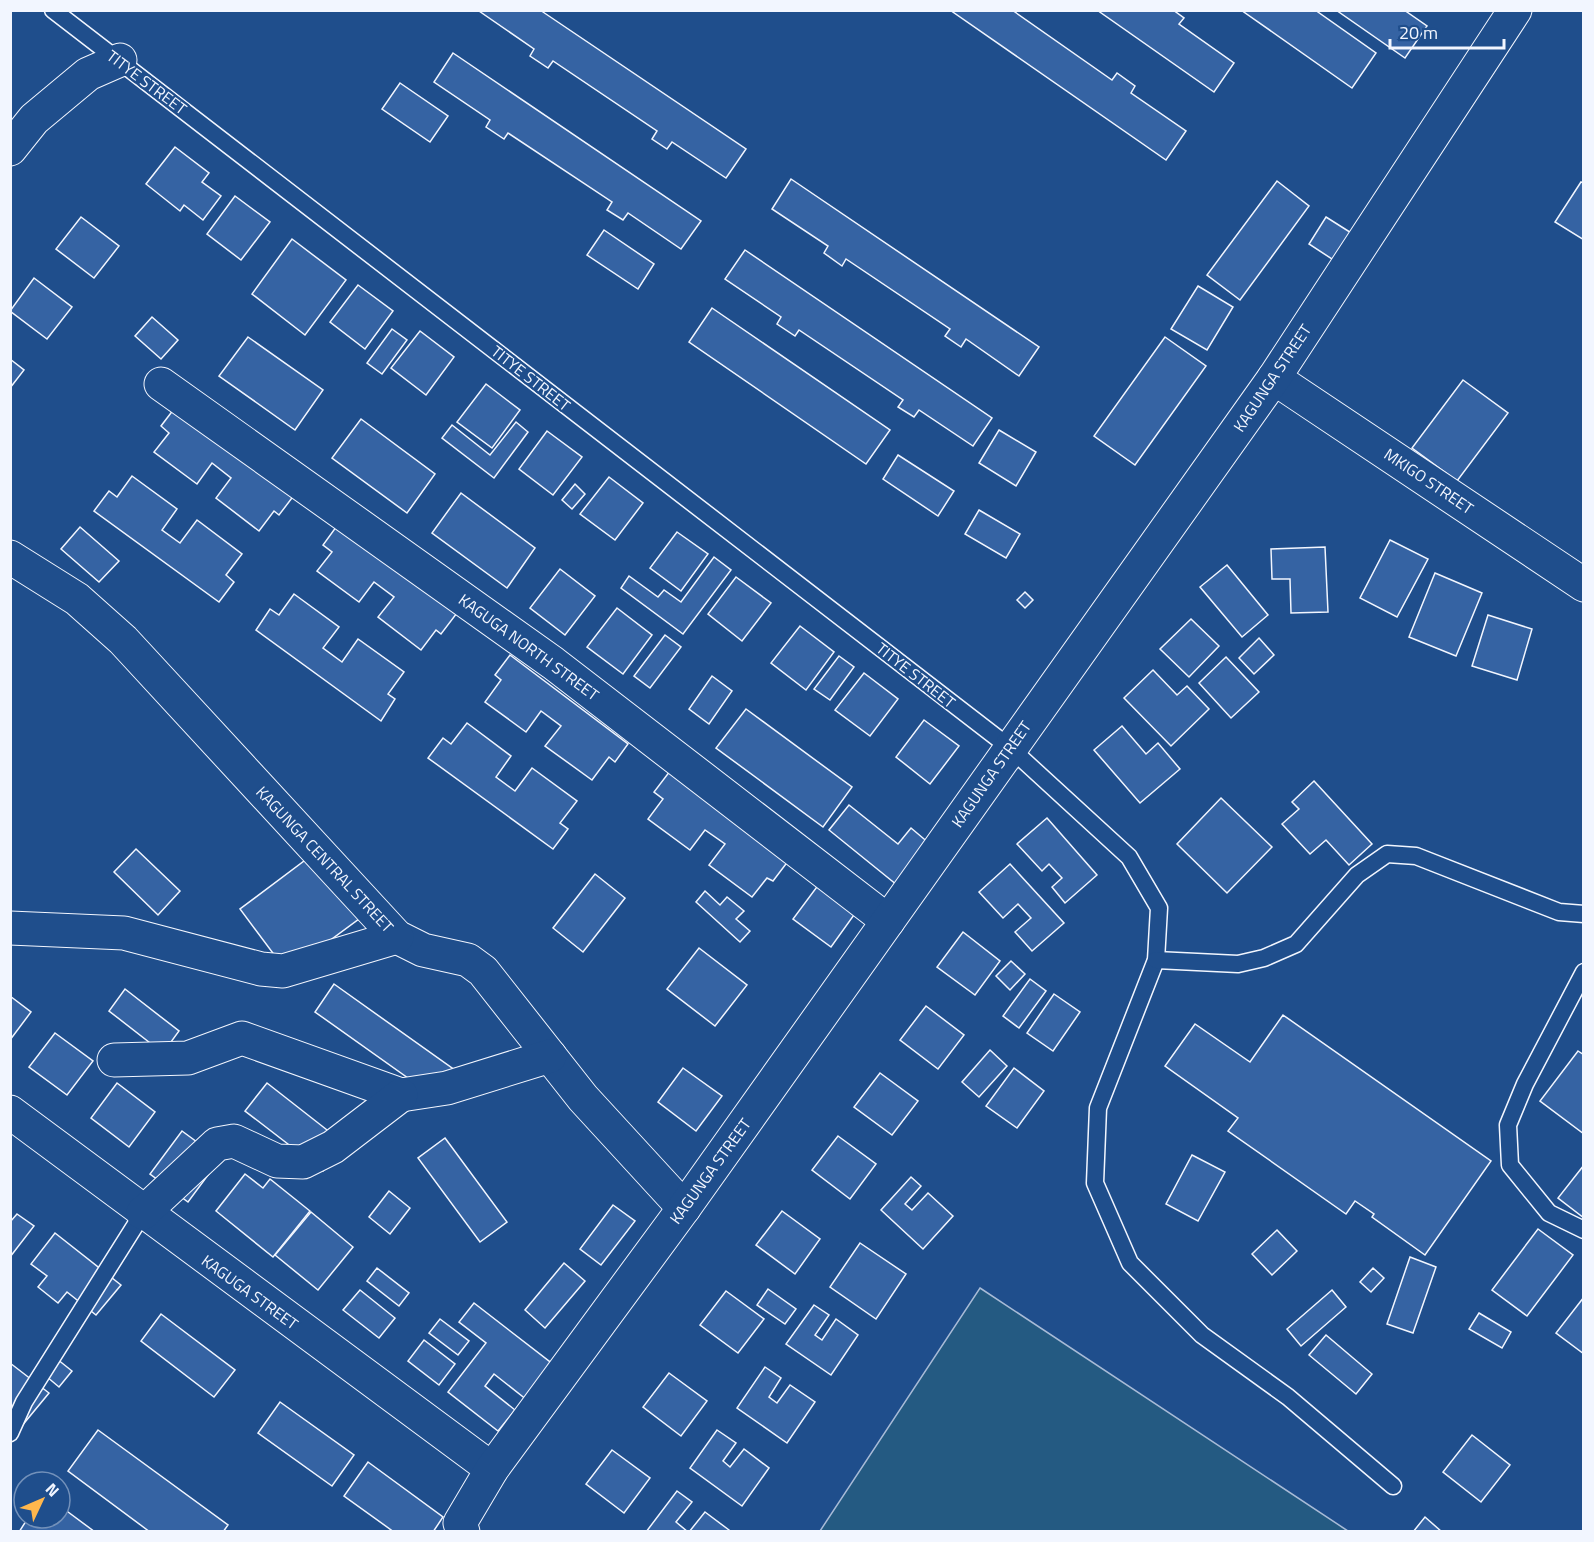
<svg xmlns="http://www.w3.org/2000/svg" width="1594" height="1542" viewBox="0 0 1594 1542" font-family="'Titillium Web',sans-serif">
	<rect width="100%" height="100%" fill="#1f4e8c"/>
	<!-- green -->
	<path fill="#245a82" stroke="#a8bbd7" stroke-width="1.5" d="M980,1288L1348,1531H820Z"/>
	<!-- building -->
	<g fill="#3563a3" stroke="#f2f6ff" stroke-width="1.5">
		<path d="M540,10L746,149L726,178L672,142L667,149L652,139L657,131L553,61L548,68L530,56L534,49L479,11Z"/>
		<path d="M950,10H1012L1112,80L1117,73L1135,86L1131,93L1186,131L1166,160Z"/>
		<path d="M1097,10H1173L1184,18L1179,24L1234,63L1214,92Z"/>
		<path d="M1241,10H1315L1376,53L1352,88Z"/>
		<path d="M1336,10H1404L1427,26L1405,58Z"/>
		<path d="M453,53L701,221L681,249L628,213L623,220L607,210L612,202L508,133L504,139L486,127L490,120L434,82Z"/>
		<path d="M400,83L448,116L430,142L382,109Z"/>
		<path d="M175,147L209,173L202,182L221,196L203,220L184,205L180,211L146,184Z"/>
		<path d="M791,179L1039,347L1019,376L966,339L961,347L945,336L950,329L846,259L842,266L824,253L828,246L772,209Z"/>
		<path d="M1277,181L1309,206L1240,300L1207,275Z"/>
		<path d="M1581,182L1584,183V240L1555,222Z"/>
		<path d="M235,196L270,222L241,260L207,234Z"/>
		<path d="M81,217L119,246L94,278L56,249Z"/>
		<path d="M1326,217L1372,246L1355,274L1309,244Z"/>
		<path d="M604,230L654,264L638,289L587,255Z"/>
		<path d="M292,239L346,280L305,335L252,294Z"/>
		<path d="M745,250L992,418L973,446L919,410L914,417L898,407L903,400L799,330L795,336L777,324L781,317L725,279Z"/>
		<path d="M34,278L72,307L47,339L10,311Z"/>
		<path d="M358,285L393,311L365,349L330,322Z"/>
		<path d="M1198,286L1233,307L1207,350L1171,329Z"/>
		<path d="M712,308L890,430L866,464L689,342Z"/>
		<path d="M152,317L178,340L161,359L135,336Z"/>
		<path d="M392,329L407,340L382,374L367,363Z"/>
		<path d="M420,331L454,357L426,395L391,368Z"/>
		<path d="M248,337L323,390L295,430L219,376Z"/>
		<path d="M1165,337L1206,366L1135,465L1094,436Z"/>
		<path d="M10,359L24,370L10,388Z"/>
		<path d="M1463,380L1508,413L1457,481L1412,448Z"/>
		<path d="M486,384L520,410L492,448L457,422Z"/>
		<path d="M177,405L295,494L279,515L274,511L259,531L216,498L231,478L212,463L197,484L154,452L169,433L161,426Z"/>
		<path d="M361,419L435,474L407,513L332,458Z"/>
		<path d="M516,422L528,432L494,478L442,438L452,425L490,455Z"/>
		<path d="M999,430L1036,452L1016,486L979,463Z"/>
		<path d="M547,431L582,457L553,495L519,469Z"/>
		<path d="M898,455L954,491L938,516L883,479Z"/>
		<path d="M132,476L177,509L162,530L180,543L197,520L242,554L226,575L234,582L219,602L94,511L109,491L117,497Z"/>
		<path d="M609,477L643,503L615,540L580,514Z"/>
		<path d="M575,484L585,494L572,509L562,500Z"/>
		<path d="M461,493L535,548L507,588L432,533Z"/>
		<path d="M979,510L1020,534L1006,558L965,534Z"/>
		<path d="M339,523L457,613L441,634L436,630L421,650L378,617L394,597L374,582L359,602L317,571L332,552L323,545Z"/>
		<path d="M80,527L119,561L99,582L61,549Z"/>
		<path d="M677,532L708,554L681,591L650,568Z"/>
		<path d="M1390,540L1428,559L1397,617L1360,598Z"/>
		<path d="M1325,547L1328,612L1291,613L1290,579H1272L1271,549Z"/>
		<path d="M714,557L731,570L683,634L621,588L629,576L658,597L664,590L681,602Z"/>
		<path d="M1227,565L1268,615L1242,637L1200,587Z"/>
		<path d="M560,569L595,596L565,635L530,608Z"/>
		<path d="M1435,573L1482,593L1456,656L1409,637Z"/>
		<path d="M736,577L771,603L742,641L708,614Z"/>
		<path d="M1025,592L1033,600L1025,608L1017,600Z"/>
		<path d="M294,594L339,627L323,648L342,662L358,639L404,672L388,694L395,699L381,721L256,630L270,609L279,615Z"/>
		<path d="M617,608L652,635L623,674L587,647Z"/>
		<path d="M1488,615L1532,629L1517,680L1472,666Z"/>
		<path d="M1191,619L1219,646L1189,677L1160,649Z"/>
		<path d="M800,626L834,652L806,690L771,663Z"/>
		<path d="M665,635L681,647L650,688L634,676Z"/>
		<path d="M1259,638L1274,655L1254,674L1239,658Z"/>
		<path d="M510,655L628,744L615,762L609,757L592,780L545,746L561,726L541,711L526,732L485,702L501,680L495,675Z"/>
		<path d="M839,656L854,667L830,700L814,689Z"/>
		<path d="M1226,657L1259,692L1231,718L1199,683Z"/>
		<path d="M1153,670L1177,695L1187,686L1209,709L1171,746L1124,698Z"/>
		<path d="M864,673L898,699L870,736L835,710Z"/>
		<path d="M712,676L732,691L709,724L689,709Z"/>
		<path d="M746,709L852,787L823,827L716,748Z"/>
		<path d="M924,720L959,746L930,784L896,757Z"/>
		<path d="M467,723L511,756L496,777L515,791L532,768L577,801L560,823L568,829L553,849L428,758L443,738L451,744Z"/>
		<path d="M1122,726L1146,754L1158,743L1180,769L1140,803L1094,750Z"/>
		<path d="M670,771L789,860L773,881L767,878L752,897L709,865L725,844L705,830L690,850L648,819L663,799L654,792Z"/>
		<path d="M1314,781L1372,844L1349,865L1326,840L1310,854L1282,824L1299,809L1292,802Z"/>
		<path d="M1221,798L1272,847L1227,893L1177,844Z"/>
		<path d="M849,805L898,844L911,828L930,844L897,885L829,830Z"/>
		<path d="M1047,818L1097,875L1065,903L1052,887L1062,878L1049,864L1042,871L1017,844Z"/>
		<path d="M136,849L180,891L158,915L114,872Z"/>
		<path d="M320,849L367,913L287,972L240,909Z"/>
		<path d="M1010,864L1064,923L1032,951L1015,932L1031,918L1018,904L1003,918L979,892Z"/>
		<path d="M595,874L625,898L583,952L553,928Z"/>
		<path d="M822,880L859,908L831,947L793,919Z"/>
		<path d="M705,891L720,905L727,897L744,911L736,919L750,931L740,942L696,902Z"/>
		<path d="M963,932L1000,961L975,995L937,967Z"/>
		<path d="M699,948L747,985L715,1026L667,989Z"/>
		<path d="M1011,961L1025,974L1010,990L996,976Z"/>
		<path d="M1030,979L1046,991L1019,1028L1003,1016Z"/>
		<path d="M334,984L459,1073L439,1100L315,1012Z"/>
		<path d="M125,989L179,1031L163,1053L109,1011Z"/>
		<path d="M1054,994L1080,1012L1053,1051L1027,1033Z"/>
		<path d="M10,996L31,1012L10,1040Z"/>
		<path d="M926,1006L964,1035L938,1069L900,1040Z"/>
		<path d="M1283,1015L1491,1161L1425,1255L1372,1217L1374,1214L1355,1201L1346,1214L1228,1131L1238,1118L1165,1066L1195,1024L1250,1062Z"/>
		<path d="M55,1033L93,1061L67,1095L29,1067Z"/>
		<path d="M990,1050L1007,1066L979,1097L962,1082Z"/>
		<path d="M1578,1051L1584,1055V1134L1540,1101Z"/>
		<path d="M683,1068L722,1096L696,1131L658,1102Z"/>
		<path d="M1014,1068L1044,1091L1017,1128L986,1106Z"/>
		<path d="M880,1073L918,1101L892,1135L854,1107Z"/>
		<path d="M117,1083L155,1112L129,1147L91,1118Z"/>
		<path d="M267,1083L345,1144L323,1171L245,1111Z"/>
		<path d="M182,1131L220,1159L188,1202L150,1174Z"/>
		<path d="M838,1136L876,1164L850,1199L812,1170Z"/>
		<path d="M445,1138L507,1222L480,1242L418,1158Z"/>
		<path d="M1192,1155L1225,1172L1198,1221L1166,1204Z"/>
		<path d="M1584,1165V1218L1558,1198Z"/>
		<path d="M245,1174L263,1188L270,1179L310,1211L273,1257L216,1211Z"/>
		<path d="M911,1177L921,1186L905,1204L912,1210L928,1193L953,1216L923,1249L881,1210Z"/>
		<path d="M389,1191L410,1208L390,1234L369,1217Z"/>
		<path d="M613,1205L635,1221L601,1265L580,1249Z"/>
		<path d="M782,1211L820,1239L795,1274L756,1245Z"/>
		<path d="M311,1212L353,1247L318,1290L275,1255Z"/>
		<path d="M17,1214L34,1226L10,1257V1222Z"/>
		<path d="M1538,1229L1573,1255L1527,1316L1492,1290Z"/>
		<path d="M1277,1230L1297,1251L1272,1275L1252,1254Z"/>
		<path d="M55,1233L121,1285L96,1315L67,1292L58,1303L38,1287L47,1276L31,1264Z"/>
		<path d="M860,1243L906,1274L876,1319L830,1287Z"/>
		<path d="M1410,1257L1436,1267L1413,1333L1387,1324Z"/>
		<path d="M564,1263L585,1281L545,1328L525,1310Z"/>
		<path d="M377,1268L409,1293L399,1306L367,1281Z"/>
		<path d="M1373,1268L1384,1278L1371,1292L1360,1282Z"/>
		<path d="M768,1289L796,1309L785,1324L757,1305Z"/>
		<path d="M360,1290L395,1318L379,1338L343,1310Z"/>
		<path d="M1332,1290L1346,1307L1301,1346L1287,1329Z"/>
		<path d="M726,1291L764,1319L738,1353L700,1325Z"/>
		<path d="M1584,1297V1354L1556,1333Z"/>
		<path d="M474,1303L554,1365L527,1400L494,1374L485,1386L515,1410L498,1431L448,1392L486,1343L459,1322Z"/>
		<path d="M814,1305L829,1315L815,1335L822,1340L836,1319L858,1335L831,1375L786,1344Z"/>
		<path d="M1479,1313L1511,1332L1502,1348L1469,1329Z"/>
		<path d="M161,1314L235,1370L214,1397L141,1341Z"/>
		<path d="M440,1319L469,1341L458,1355L429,1333Z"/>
		<path d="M1326,1335L1372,1374L1356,1394L1309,1355Z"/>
		<path d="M424,1340L455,1364L439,1385L408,1361Z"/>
		<path d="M52,1355L72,1371L59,1387L40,1371Z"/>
		<path d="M10,1363L49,1393L16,1433L10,1429Z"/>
		<path d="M765,1367L781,1378L769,1397L777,1403L790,1385L815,1402L787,1443L737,1408Z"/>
		<path d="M669,1373L707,1401L681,1436L643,1407Z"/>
		<path d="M280,1402L354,1455L332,1486L258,1433Z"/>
		<path d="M98,1430L228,1525L223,1532H150L68,1471Z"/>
		<path d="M717,1430L736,1443L723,1461L730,1467L744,1449L769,1468L742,1506L690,1468Z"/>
		<path d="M1472,1435L1510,1465L1481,1502L1443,1472Z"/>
		<path d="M612,1450L650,1478L624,1513L586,1484Z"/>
		<path d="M368,1462L443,1517L433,1532H394L344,1496Z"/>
		<path d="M677,1491L692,1502L676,1522L688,1532H646Z"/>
		<path d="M60,1506L95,1532H19L28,1518H60Z"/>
		<path d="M705,1512L729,1530L727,1532H689Z"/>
		<path d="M1425,1517L1442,1532H1413Z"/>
	</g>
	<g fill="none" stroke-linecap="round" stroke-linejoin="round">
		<defs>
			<g id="lane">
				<path d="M53,10L1009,747L1129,857L1159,908L1156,960L1098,1108L1095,1183L1130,1263L1202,1335L1288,1397L1393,1486"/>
				<path d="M1156,960L1238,964L1264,958L1296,944L1357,875L1387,854L1416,856L1559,912L1584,914"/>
				<path d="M1584,972L1525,1084L1508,1125L1510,1165L1549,1213L1584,1230"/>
				<path d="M10,1433L24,1402L143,1213"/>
			</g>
			<g id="street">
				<path d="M10,149L34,119L88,74L120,60"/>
				<path d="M1274,378L1584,585"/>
				<path d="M161,384L553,663L888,921"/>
				<path d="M10,557L77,599L123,640L397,937L423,950L468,960L483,971L583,1098L684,1208"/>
				<path d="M10,928L124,933L261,969L283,971L397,937"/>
				<path d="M114,1060L188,1058L242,1038L401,1095L447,1088L550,1056"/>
				<path d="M10,1112L492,1469"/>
				<path d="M143,1213L217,1144L234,1141L277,1161L303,1162L333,1147L401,1095"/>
				<path d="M463,1532L460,1523L492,1469L684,1208L1274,378L1515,10"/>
			</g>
		</defs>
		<!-- lane casing -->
		<use href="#lane" stroke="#f2f6ff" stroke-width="19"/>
		<!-- street casing -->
		<use href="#street" stroke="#f2f6ff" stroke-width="35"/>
		<!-- lane -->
		<use href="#lane" stroke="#1f4e8c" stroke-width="16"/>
		<!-- street -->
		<use href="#street" stroke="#1f4e8c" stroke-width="33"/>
	</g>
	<g text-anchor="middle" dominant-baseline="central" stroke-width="4.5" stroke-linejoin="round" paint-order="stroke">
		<!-- street labels -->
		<g font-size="16" fill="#f2f6ff" stroke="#1f4e8c">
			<text transform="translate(147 82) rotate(37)">TITYE STREET</text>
			<text transform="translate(531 378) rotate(38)">TITYE STREET</text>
			<text transform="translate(1272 378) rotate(-56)">KAGUNGA STREET</text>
			<text transform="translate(1429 481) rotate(34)">MKIGO STREET</text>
			<text transform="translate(529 647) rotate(36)">KAGUGA NORTH STREET</text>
			<text transform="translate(916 675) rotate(38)">TITYE STREET</text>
			<text transform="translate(991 774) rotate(-55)">KAGUNGA STREET</text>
			<text transform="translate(325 859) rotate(47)">KAGUNGA CENTRAL STREET</text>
			<text transform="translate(710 1171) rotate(-54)">KAGUNGA STREET</text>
			<text transform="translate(250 1292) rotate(36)">KAGUGA STREET</text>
		</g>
	</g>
	<!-- border -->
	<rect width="1594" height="1542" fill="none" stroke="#f2f6ff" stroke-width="24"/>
	<!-- north arrow -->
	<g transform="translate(42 1500) rotate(46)"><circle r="28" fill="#1f4e8c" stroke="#7391ba" stroke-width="1.5"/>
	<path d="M0-4.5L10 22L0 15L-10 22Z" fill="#ffb74d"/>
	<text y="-9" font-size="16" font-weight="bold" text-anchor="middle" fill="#f2f6ff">N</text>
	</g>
	<!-- scale -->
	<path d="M1390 39v9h114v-9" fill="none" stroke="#f2f6ff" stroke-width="3"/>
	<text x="1399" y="39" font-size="18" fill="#f2f6ff" stroke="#1f4e8c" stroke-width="4.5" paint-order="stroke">20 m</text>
</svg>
